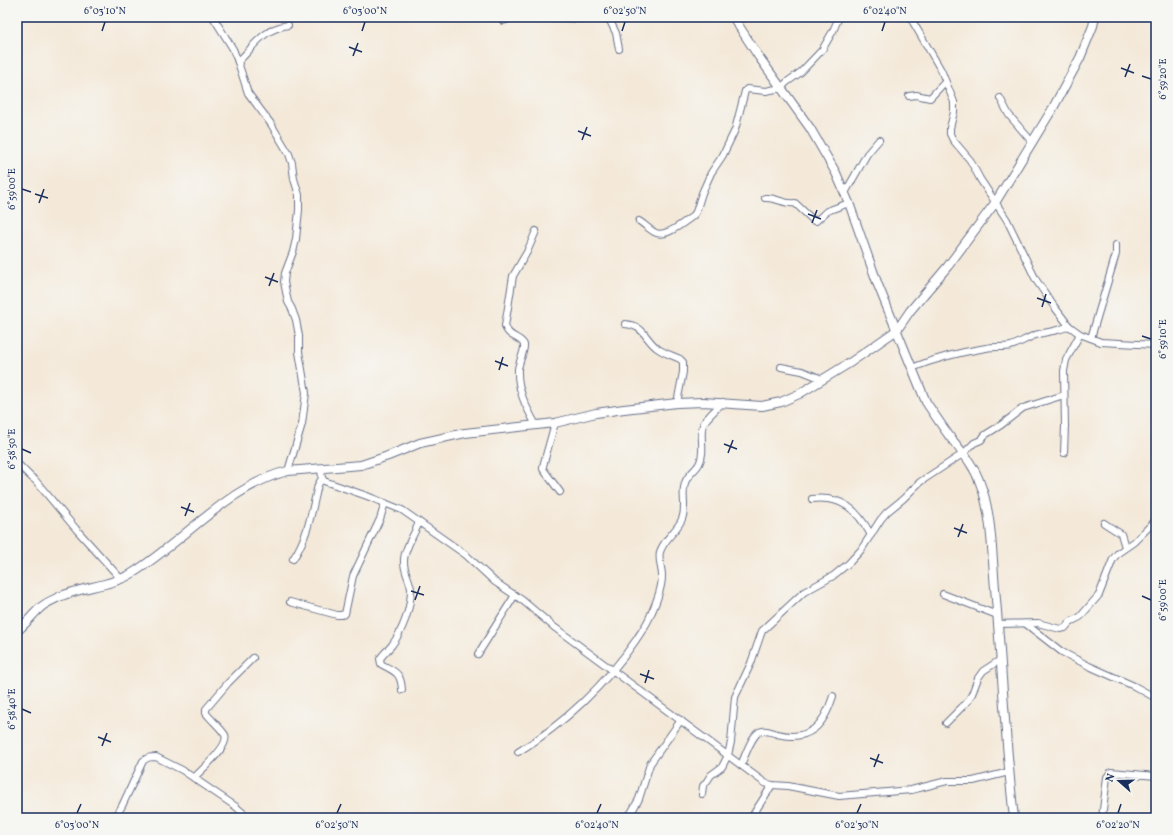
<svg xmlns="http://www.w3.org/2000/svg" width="1173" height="835" viewBox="0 0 1173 835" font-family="Vollkorn,serif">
	<rect width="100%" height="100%" fill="#f6f6f2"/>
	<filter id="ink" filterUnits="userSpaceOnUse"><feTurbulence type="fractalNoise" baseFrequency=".025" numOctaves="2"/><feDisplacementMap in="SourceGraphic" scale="8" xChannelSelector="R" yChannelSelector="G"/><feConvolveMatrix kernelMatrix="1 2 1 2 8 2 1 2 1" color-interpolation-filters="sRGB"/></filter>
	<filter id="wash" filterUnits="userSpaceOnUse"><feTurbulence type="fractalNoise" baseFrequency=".012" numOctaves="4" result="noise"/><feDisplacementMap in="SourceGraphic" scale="16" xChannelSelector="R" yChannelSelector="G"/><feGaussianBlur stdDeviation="0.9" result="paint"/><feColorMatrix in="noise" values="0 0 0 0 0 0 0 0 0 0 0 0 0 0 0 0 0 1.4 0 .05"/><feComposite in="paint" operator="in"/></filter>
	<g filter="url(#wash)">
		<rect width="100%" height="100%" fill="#f4e9d9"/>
	</g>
	<g filter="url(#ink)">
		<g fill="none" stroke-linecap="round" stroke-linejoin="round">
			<defs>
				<g id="minor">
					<path d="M213,17L233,49L238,62L248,93L271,124L289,154L292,163L294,179L299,195V210L296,239L293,252L285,273L284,282L288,302L292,309L296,320L299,336V352L306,393L302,424L288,471"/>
					<path d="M544,17L586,19L607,17"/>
					<path d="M608,17L616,33L619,49"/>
					<path d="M910,17L941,70L954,102V112L950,128V134L953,140L970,160L980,179L1007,220L1036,280L1053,305L1069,326L1080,334L1101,342L1156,345"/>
					<path d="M503,21L514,17"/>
					<path d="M238,62C255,45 263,29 288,25"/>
					<path d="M909,96L916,95L930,98L945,82"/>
					<path d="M1000,98L1009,115L1032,142"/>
					<path d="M845,193L867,154L879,140"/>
					<path d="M765,198C777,197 784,205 795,203L814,221H816L827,211L849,203"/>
					<path d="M639,221C644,224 649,229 654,232C665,239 684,222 693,216L696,212L702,193L711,173L723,155L735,130L745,91L747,89L766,91L781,88L787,82L801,72L822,50L833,31L839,17"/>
					<path d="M625,324C645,326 644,338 657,348C663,353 672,355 680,359L683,362V372L677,403"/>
					<path d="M1091,338L1116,254V245"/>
					<path d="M781,367L802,371L822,379"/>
					<path d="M912,368C936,358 961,352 986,348C994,346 1003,348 1011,346C1021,343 1029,336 1039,334C1050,331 1059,331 1069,326"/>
					<path d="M555,423L543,466V469L560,492"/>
					<path d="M536,425C526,407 517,390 518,369C519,362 525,350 524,345C522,337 508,338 505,326L513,276L527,252L536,231"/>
					<path d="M1064,453L1065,426L1064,371L1066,360L1080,334"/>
					<path d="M17,463L31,477L35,480L76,529L121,579"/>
					<path d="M321,469L322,478L324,481L367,496L402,510L466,555L495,582L522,600L554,627L765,783L772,785L788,786L839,796L911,790L947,781H973L1009,772"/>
					<path d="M812,499C842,496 857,509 871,535"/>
					<path d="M1104,523L1121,534L1125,547"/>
					<path d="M293,559C308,537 312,510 318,485L322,478"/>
					<path d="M943,594L997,615"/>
					<path d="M290,602L337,615H341L345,614L353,576L380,519L385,503"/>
					<path d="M998,624L1038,623L1060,629L1065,628L1070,622L1080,617L1099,595L1113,559L1118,553L1134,542L1156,520"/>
					<path d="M1026,624L1062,652L1089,666L1134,686L1156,698"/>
					<path d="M478,654L515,595"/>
					<path d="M402,690C401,672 395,672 381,664L380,659C383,654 388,650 392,645C403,630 411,608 411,589C410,580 404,572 404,562C403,550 415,534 419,522"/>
					<path d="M946,723L968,701L972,694L978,678L983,671L1000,660"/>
					<path d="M518,752C564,724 606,684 636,640C641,632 648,623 651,614C656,603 662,588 662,576C662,568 658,560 660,552C664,539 677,531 682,519C687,507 681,495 685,483C687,475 695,471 699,464C706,452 699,436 703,425C706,417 717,409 723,402"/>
					<path d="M741,765C745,756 751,737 759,732C765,729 771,732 777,734C810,742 824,725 833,696"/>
					<path d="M194,778C201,770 230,746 225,735C221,728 211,720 206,713V709L228,683L253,658"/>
					<path d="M702,794L703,786L707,781L711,775L722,767L728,755L731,742L735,697L751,663L762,631L804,592L833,576L849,563L861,550L881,519L887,512L903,499L920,482L964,453L974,443L981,440L985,435L1001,425L1023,408L1064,395"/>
					<path d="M115,818L122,806L143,761C148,757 150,757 156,757L182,770L235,806L249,818"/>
					<path d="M625,818L631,813L639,799L650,764L681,720"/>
					<path d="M751,818L772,785"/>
					<path d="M1102,818L1107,777L1111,772L1156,776"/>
				</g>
				<g id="tertiary">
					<path d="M733,17L759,57L810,128L836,173L849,203L878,285L926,402C934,414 942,426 950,437C962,452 974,465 980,483C992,513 992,555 995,588C1002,665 1005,741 1014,818"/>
					<path d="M17,631C26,624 32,615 40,608C45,603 53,600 59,597C81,587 111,586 131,574C182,543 229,485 288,471L361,465L388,456L420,443L465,433L555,423L596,413L624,409L677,403L703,402L762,406L781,402L799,394L851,362L897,330L910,311L948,266L995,203L1053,108L1080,58L1093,26L1095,17"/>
				</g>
			</defs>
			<!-- minor casing -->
			<use href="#minor" stroke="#677089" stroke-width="8"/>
			<!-- tertiary casing -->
			<use href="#tertiary" stroke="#677089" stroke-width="10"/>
			<!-- minor -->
			<use href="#minor" stroke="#fff" stroke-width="6"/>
			<!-- tertiary -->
			<use href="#tertiary" stroke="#fff" stroke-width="8"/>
		</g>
	</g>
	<!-- ticks -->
	<path fill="none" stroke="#1b2f5e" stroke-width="1.5" d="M102,31L105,22M362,31L365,22M622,31L625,22M882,31L885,22M349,47L362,52M353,56L358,43M1121,68L1134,73M1142,76L1151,79M1125,77L1130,64M578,131L591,136M582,140L587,127M22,189L31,192M35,194L48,198M39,203L44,189M808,214L821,219M812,223L817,210M265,277L278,282M269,286L274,273M1037,298L1051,303M1042,307L1046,294M1142,336L1151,339M495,361L508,366M499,370L503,357M724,444L737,449M22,449L31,453M728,453L733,440M181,507L194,512M185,516L190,503M954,528L967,533M958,537L963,524M411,591L424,595M1142,596L1151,600M415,600L420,586M640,674L654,679M645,683L649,670M22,709L31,713M98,737L111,742M102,746L107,733M870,758L883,763M874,767L879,754M77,813L81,804M337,813L341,804M597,813L601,804M857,813L861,804M1118,813L1121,804"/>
	<!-- margin -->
	<rect width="1173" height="835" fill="none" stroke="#f6f6f2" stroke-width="44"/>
	<!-- north arrow -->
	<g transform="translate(1119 781) rotate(290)" stroke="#f6f6f2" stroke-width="3" paint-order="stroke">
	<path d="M0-3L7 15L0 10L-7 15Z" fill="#1b2f5e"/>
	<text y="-6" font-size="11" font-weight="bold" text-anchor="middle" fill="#1b2f5e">N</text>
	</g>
	<rect x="22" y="22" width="1129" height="791" fill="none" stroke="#1b2f5e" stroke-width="1.5"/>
	<g font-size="10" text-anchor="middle" fill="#1b2f5e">
		<text x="105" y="14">6°03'10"N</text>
		<text x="365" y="14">6°03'00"N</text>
		<text x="625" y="14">6°02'50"N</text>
		<text x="885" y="14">6°02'40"N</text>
		<text transform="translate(1162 79) rotate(-90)" y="4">6°59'20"E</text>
		<text transform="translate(11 189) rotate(-90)" y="4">6°59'00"E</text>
		<text transform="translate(1162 339) rotate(-90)" y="4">6°59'10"E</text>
		<text transform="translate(11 449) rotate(-90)" y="4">6°58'50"E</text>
		<text transform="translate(1162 600) rotate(-90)" y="4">6°59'00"E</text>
		<text transform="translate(11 709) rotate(-90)" y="4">6°58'40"E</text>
		<text x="77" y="828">6°03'00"N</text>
		<text x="337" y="828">6°02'50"N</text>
		<text x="597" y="828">6°02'40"N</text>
		<text x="857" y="828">6°02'30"N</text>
		<text x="1118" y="828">6°02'20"N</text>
	</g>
</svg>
